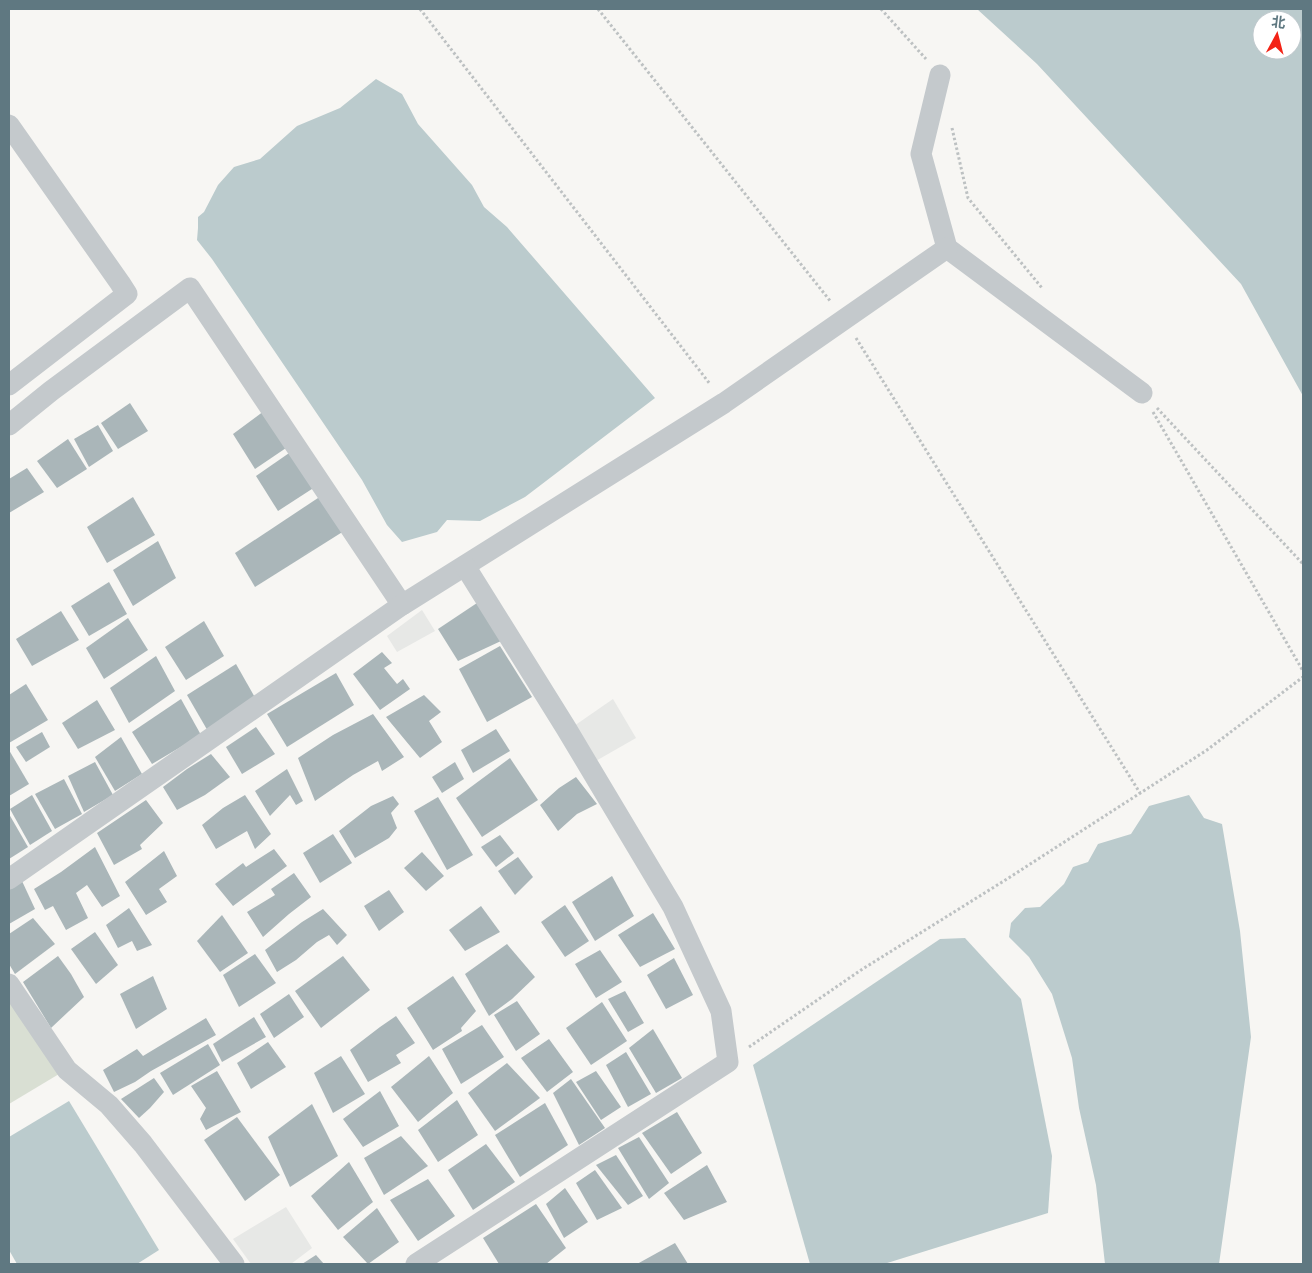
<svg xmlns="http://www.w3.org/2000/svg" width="1312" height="1273" viewBox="0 0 1312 1273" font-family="Poppins,'Noto Sans SC',sans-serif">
	<rect width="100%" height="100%" fill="#f7f6f3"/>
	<!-- built -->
	<g fill="#e7e8e6">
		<path d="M422,610L435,631L397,652L387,636Z"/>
		<path d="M613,699L636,738L594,762L574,726Z"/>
		<path d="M286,1207L312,1248L291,1264H251L233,1239Z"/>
	</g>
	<!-- green -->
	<path fill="#d9dfd3" d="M9,996L59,1074L9,1104Z"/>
	<!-- water -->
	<g fill="#bbcbcd" fill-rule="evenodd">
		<path d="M977,9H1303V396L1241,284L1037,64ZM1262,20H1292V50H1262Z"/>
		<path d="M376,79L402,94L418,124L472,185L484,207L507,227L655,398L525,497L480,521L447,520L437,532L402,542L387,525L362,480L212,259L197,240L198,228V217L204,212L218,185L234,167L260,159L297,126L340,108Z"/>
		<path d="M1189,795L1204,818L1222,824L1240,931L1251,1037L1219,1264H1105L1096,1185L1079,1108L1072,1058L1052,994L1029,957L1009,937L1011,923L1025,908L1040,907L1064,884L1073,867L1088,862L1098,844L1131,834L1149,806Z"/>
		<path d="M965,938L1021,999L1052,1156L1048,1213L884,1264H810L753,1065L940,939Z"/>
		<path d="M69,1101L159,1250L137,1264H17L9,1250V1137Z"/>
	</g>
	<!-- building -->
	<g fill="#aab6b9">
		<path d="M130,403L148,431L118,449L101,423Z"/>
		<path d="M264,411L289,446L255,469L233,434Z"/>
		<path d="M98,425L113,451L89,467L74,439Z"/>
		<path d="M68,439L87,469L57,488L37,461Z"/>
		<path d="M292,451L315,487L278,511L256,476Z"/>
		<path d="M27,468L44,492L9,513V479Z"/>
		<path d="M321,496L344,531L255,587L235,553Z"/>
		<path d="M133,497L155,535L107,563L87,527Z"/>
		<path d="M158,541L176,578L133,606L113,570Z"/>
		<path d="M109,582L127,614L89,636L71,606Z"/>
		<path d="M477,603L501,641L458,661L438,629Z"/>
		<path d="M61,611L79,640L32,666L16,639Z"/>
		<path d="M128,618L148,650L104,679L86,648Z"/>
		<path d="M204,621L224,656L186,680L165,647Z"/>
		<path d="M500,646L532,697L487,722L459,669Z"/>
		<path d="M382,652L392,663L384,668L397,684L403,679L410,689L380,710L353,674Z"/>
		<path d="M156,656L175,691L129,723L110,688Z"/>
		<path d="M236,664L257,701L209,733L187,695Z"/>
		<path d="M336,673L354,705L287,747L267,714Z"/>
		<path d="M26,684L48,720L9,743V695Z"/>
		<path d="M424,695L441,712L429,721L442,742L420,758L386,717Z"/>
		<path d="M181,699L201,735L152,764L132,732Z"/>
		<path d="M97,700L115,730L78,749L62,723Z"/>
		<path d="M373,714L404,757L382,771L378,761L353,775L315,801L298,758L333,735Z"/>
		<path d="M256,727L275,754L242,774L226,747Z"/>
		<path d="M496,729L510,751L473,773L461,750Z"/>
		<path d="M42,732L50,747L26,762L16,747Z"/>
		<path d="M121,737L142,774L115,791L95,757Z"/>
		<path d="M9,750L29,784L9,796Z"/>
		<path d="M211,754L230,777L205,795L177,810L163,787L187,769Z"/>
		<path d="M510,758L538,800L482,837L456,798Z"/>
		<path d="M95,762L113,795L84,812L68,776Z"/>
		<path d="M455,762L464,779L442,793L432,777Z"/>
		<path d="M287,769L303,801L296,805L290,795L270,816L255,791Z"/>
		<path d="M576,777L597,804L577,814L558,831L540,805L559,788Z"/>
		<path d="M64,779L82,814L55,829L35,794Z"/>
		<path d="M32,795L52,831L30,845L10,809Z"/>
		<path d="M245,795L271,834L255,849L247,831L216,849L202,825L223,808Z"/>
		<path d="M393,796L399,804L391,813L397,828L389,838L355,858L339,831L371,806Z"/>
		<path d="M438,797L473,855L447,870L414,811Z"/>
		<path d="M146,800L163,823L140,845L142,849L114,865L97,833Z"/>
		<path d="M9,814L28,847L9,859Z"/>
		<path d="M333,834L352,863L320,883L303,853Z"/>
		<path d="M500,835L514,853L496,867L481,847Z"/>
		<path d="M95,847L120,896L102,907L87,885L76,893L88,918L66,930L53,906L45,910L34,889L61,872Z"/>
		<path d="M274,849L287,866L233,906L215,884L243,863L246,867Z"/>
		<path d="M164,851L177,876L159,889L167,902L146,915L125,882Z"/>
		<path d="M422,852L444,876L426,891L404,868Z"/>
		<path d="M518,857L533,877L515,895L498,871Z"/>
		<path d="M294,873L311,897L289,914L263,937L247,912L275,895L271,889Z"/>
		<path d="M612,876L634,916L595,941L572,902Z"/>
		<path d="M22,881L35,909L9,924V890Z"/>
		<path d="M389,890L404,912L379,931L364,906Z"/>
		<path d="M565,905L589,941L565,957L541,922Z"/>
		<path d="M481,906L500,932L465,951L449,930Z"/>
		<path d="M129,908L152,945L137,951L132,941L118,948L106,925Z"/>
		<path d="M323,909L347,935L337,945L329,935L317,942L296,960L277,972L265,950L302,922Z"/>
		<path d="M653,913L675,949L640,967L618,935Z"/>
		<path d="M222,915L248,953L220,972L197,941Z"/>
		<path d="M33,918L55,944L15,974L9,964V934Z"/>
		<path d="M95,932L118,965L96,984L71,949Z"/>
		<path d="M507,944L535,977L512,999L489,1016L465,974Z"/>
		<path d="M600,950L622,982L596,998L575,964Z"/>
		<path d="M255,954L276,983L239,1007L223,975Z"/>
		<path d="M58,956L71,974L84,997L51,1028L23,982Z"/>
		<path d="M343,956L370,990L321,1028L295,991Z"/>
		<path d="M674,958L693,995L666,1009L647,975Z"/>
		<path d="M153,976L167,1009L136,1029L120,994Z"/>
		<path d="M453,976L476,1011L461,1028L462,1031L433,1050L407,1008Z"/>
		<path d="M625,991L644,1023L628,1032L608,999Z"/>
		<path d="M289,994L304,1017L274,1038L260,1014Z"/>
		<path d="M517,1001L540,1034L516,1051L494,1015Z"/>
		<path d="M602,1002L627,1041L591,1065L566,1028Z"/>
		<path d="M396,1016L415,1043L396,1055L401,1063L368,1082L350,1050L380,1027Z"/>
		<path d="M254,1017L266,1037L222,1062L213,1044Z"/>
		<path d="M206,1018L216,1035L151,1071L135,1082L114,1092L103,1070L137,1049L143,1056Z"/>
		<path d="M482,1025L504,1057L461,1084L442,1049Z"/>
		<path d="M653,1029L682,1078L656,1093L629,1048Z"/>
		<path d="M549,1039L573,1072L547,1092L521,1058Z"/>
		<path d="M268,1042L286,1067L251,1089L237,1063Z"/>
		<path d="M208,1044L220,1065L173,1095L160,1073Z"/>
		<path d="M626,1052L651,1094L628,1107L606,1065Z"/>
		<path d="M341,1056L365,1094L333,1113L314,1073Z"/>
		<path d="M429,1056L453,1093L418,1122L391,1087Z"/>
		<path d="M507,1063L540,1098L495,1131L468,1093Z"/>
		<path d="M217,1071L241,1112L206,1130L200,1119L206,1108L191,1086Z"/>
		<path d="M596,1071L621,1107L601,1120L576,1082Z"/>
		<path d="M154,1078L164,1092L150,1108L139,1118L121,1099Z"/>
		<path d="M571,1079L605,1128L579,1145L553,1093Z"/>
		<path d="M380,1091L399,1126L363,1147L343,1119Z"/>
		<path d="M457,1100L478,1135L438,1162L418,1130Z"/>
		<path d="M545,1103L568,1145L520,1177L495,1135Z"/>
		<path d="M312,1104L338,1156L290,1187L268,1137Z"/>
		<path d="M677,1112L702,1153L671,1174L642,1133Z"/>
		<path d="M237,1117L280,1175L245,1201L204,1140Z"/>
		<path d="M401,1136L428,1166L384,1195L364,1158Z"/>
		<path d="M639,1137L669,1183L649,1199L618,1148Z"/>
		<path d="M486,1144L515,1182L473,1210L448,1170Z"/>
		<path d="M616,1155L643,1196L628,1205L596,1165Z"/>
		<path d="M349,1162L373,1202L338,1230L311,1196Z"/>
		<path d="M707,1165L727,1202L684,1220L664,1193Z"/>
		<path d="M595,1170L622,1208L597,1220L576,1183Z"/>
		<path d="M428,1179L455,1216L418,1241L390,1200Z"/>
		<path d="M565,1188L588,1222L564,1238L546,1204Z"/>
		<path d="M536,1204L566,1248L546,1264H499L483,1238Z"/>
		<path d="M377,1208L399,1242L368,1264L343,1237Z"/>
		<path d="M675,1243L688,1264H637Z"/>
		<path d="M316,1255L324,1264H302Z"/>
	</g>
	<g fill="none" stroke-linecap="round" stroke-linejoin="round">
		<!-- path -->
		<g stroke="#bdc1c2" stroke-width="3" stroke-dasharray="2.5 2.5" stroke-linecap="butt">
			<path d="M420,9L710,384"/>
			<path d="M598,9L831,302"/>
			<path d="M881,9L926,59"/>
			<path d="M952,128L968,198L1042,288"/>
			<path d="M856,338L1140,793"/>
			<path d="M1157,408L1303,564"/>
			<path d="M1153,412L1303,671"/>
			<path d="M749,1047L861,970L1007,879L1207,750L1303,677"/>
		</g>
		<!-- street -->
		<g stroke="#c4c9cc" stroke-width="21">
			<path d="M940,75L921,154L947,248L1142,393"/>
			<path d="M9,125L120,283L127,294L9,385"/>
			<path d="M9,425L51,391L190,288L402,605"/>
			<path d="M9,879L402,605L724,403L947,248"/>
			<path d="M9,984L67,1070L109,1105L143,1144L234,1264"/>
			<path d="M416,1264L728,1062L721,1011L673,907L566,728L465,566"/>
		</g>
	</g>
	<!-- border -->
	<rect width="1312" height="1273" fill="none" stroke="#5f7881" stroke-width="20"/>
	<!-- north arrow -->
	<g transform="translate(1277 35) rotate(7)"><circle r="24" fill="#ffffff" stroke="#bfc9cd"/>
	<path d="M0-4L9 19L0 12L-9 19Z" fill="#f32316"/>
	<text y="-8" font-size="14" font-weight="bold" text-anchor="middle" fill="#5f7881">北</text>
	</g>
</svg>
